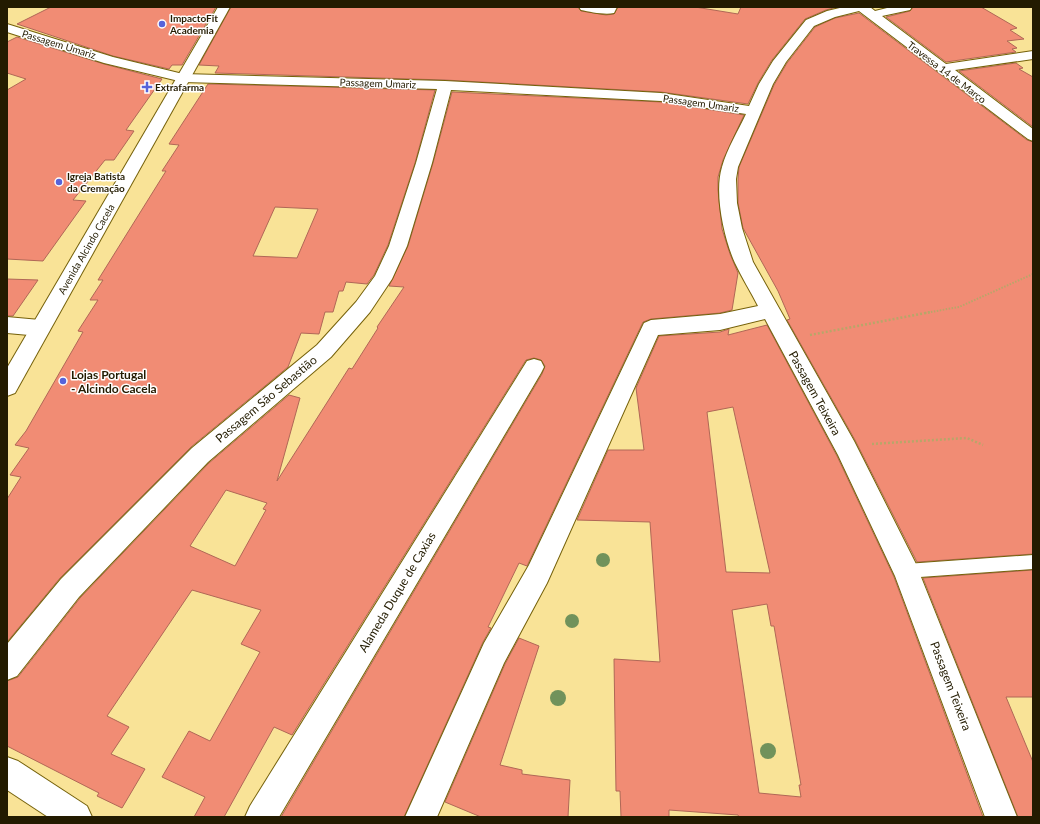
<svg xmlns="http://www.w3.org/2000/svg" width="1040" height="824" viewBox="0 0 1040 824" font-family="Lato,sans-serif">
	<rect width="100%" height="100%" fill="#f9e397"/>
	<!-- building -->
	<g fill="#f18c74" stroke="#b06756" fill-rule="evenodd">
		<path d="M51,7H216L182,65H172L169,69L113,56L17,24Z"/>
		<path d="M231,7H578L581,11L606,15L614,14L618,7H695L738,14L741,7H837L826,10L805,19L772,60L758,83L748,104L661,92L445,80L215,73L219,66L199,65Z"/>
		<path d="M913,7H981L1017,28L1010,30L1024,39L1007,41L1017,48L1012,49L1016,52L946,62L886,17L910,11Z"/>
		<path d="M859,13L1027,140L1033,142V554L917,562L855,440L787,320L790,319L778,291L743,228L738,203V179L739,167L774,85L787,63L815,27L835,18Z"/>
		<path d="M17,37L104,64L162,79L126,130L134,131L114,160H105L73,200L86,201L43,261L7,259V90L26,79L7,73V42Z"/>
		<path d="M1016,63L1023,68L1019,69L1033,77V127L959,71Z"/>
		<path d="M208,84L435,90L415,163L388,245L374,275L367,284L346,282L343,291H339L333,312H325L319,334L301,333L288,367L191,447L60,578L7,642V499L21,477L10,475L29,448L15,445L26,431L83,332L78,331L98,300H90L103,280H98L166,171H162L179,145L169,144ZM275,207L318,209L297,258L253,256Z"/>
		<path d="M452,92L661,102L744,115L723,160L718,177V190L722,229L730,254L738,273L732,310L720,313L651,319L643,322L528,564L527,566L519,563L488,627L491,628L483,642L404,817H281L542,374L545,366L541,360L534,358L526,360L292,735L274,727L224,817H194L205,797L162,777L189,731L210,741L260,652L241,644L261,610L192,590L107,716L129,727L111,754L145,769L122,808L97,796L99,793L7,746V681L18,677L80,598L209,463L289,395L300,398L277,481L349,368L352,369L378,328L377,327L404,287L389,286L408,246L433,163ZM226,490L267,503L263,509L266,510L235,566L190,546Z"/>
		<path d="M7,279L38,280L13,316H7Z"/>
		<path d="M767,325L837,456L894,577L983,817H739L738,815L669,810V817H621L620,791H616L614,659L660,662L650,522L577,520L608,450H644L636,388L659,336L720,332L729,329L728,335ZM733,407L770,573L726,572L707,412ZM767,604L771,626H774L801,785H799L801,797L759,793L732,610Z"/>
		<path d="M1033,570V697H1006L1033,762V817H1018L923,578Z"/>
		<path d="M519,638L539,646L500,765L522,770V774L570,780L568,817H481L445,802L505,664Z"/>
	</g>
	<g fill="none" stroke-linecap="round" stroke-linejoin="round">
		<defs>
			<path id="service" d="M1033,555V569L906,578L901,576L899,571L901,566L906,564Z"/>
			<g id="minor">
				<path d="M579,7H617L614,13C605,15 590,12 581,10Z"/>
				<path d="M844,7H870L875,11L891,7H912L910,10L882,16L946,64L1033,51V59L955,70L1033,129V141L1028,139L859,11L835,17L814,26L786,62L773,84L738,167L736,179L737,203L742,228L753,262L854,441L915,562L1017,817H985L895,576L838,455L765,319L720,330L658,335L547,583L504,663L437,817H405L484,643L529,565L644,323L651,320L720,314L758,306C751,292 742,278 735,263C724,239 714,193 722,167C727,149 738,131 746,114L661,101L451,90L432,163L407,246L392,279L370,312L331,357L208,462L79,597L17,676L7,680V644L61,579L192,448L317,345L356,302L375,276L389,246L416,163L437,89L183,82L104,63L7,32V24L113,57L183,74L445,81L661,93L749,106L759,84L773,61L806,20L827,11Z"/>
				<path d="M7,317L40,320L47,323L50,328L47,333L40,336L7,333Z"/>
				<path d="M534,359L541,361L544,367L541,373L279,817H245L250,806L527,361Z"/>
				<path d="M7,757L18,761L87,806L92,817H48L7,790Z"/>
			</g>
			<path id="secondary" d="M218,7H230L15,393L7,396V368Z"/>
		</defs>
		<!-- service casing -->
		<use href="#service" stroke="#75610a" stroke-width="2"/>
		<!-- minor casing -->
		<use href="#minor" stroke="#75610a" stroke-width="2"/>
		<!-- secondary casing -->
		<use href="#secondary" stroke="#75610a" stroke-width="2"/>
		<!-- path-far1 -->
		<path stroke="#b8a669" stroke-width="2" stroke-dasharray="1.5 1.5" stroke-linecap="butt" d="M925,313L959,307L1033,274"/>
		<!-- path -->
		<g stroke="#b8a669" stroke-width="2.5" stroke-dasharray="2 2" stroke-linecap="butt">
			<path d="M810,335L931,312"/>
			<path d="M872,444L967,438L983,445"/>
		</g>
		<!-- service -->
		<use href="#service" fill="#fff" fill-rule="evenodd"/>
		<!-- minor -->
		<use href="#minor" fill="#fff" fill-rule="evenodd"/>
		<!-- secondary -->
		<use href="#secondary" fill="#fff" fill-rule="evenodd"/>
	</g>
	<!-- trees -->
	<g fill="#71925b">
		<circle cx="603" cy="560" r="7"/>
		<circle cx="572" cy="621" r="7"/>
		<circle cx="558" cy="698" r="8"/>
		<circle cx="768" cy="751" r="8"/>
	</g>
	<!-- markers -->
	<g fill="#5663da" stroke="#fff" stroke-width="1.5">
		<circle cx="162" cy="24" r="4"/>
		<path d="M145 81h4v4h4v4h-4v4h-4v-4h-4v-4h4z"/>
		<circle cx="59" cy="182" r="4"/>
		<circle cx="63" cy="381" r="4"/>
	</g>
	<g text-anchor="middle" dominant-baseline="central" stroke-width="3" stroke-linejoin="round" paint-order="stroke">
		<!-- far-poi labels -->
		<g font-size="10" font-weight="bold" fill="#231b00" stroke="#fff" text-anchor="start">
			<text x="170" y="18">ImpactoFit<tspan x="170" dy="12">Academia</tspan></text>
			<text x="155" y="87">Extrafarma</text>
			<text x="67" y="176">Igreja Batista<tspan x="67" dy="12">da Cremação</tspan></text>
		</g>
		<!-- far-street labels -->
		<g font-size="10" fill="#231b00" stroke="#fff">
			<text transform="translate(59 44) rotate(17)">Passagem Umariz</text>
			<text transform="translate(947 72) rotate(37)">Travessa 14 de Março</text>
			<text transform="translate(378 83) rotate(2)">Passagem Umariz</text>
			<text transform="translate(701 103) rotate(8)">Passagem Umariz</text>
			<text transform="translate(86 249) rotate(-60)">Avenida Alcindo Cacela</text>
		</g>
		<!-- poi labels -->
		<g font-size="12" font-weight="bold" fill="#231b00" stroke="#fff" text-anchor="start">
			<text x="71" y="374">Lojas Portugal<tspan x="71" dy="14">- Alcindo Cacela</tspan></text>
		</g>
		<!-- street labels -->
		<g font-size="12" fill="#231b00" stroke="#fff">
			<text transform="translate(815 393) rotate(61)">Passagem Teixeira</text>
			<text transform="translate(266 399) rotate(-40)">Passagem São Sebastião</text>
			<text transform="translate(397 592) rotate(-59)">Alameda Duque de Caxias</text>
			<text transform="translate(951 686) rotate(69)">Passagem Teixeira</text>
		</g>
	</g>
	<!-- border -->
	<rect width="1040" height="824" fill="none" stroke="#231b00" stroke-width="16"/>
</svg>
